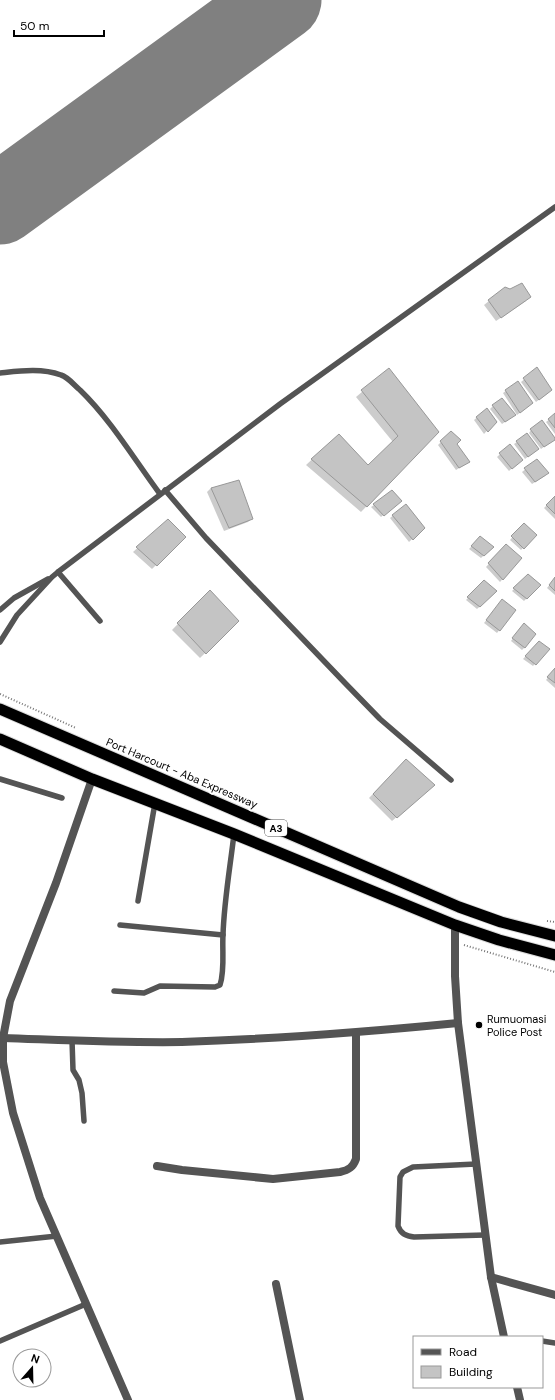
<svg xmlns="http://www.w3.org/2000/svg" width="555" height="1400" viewBox="0 0 555 1400" font-family="'DM Sans',sans-serif">
	<rect width="100%" height="100%" fill="#fff"/>
	<!-- shadow -->
	<g fill="#0003">
		<path d="M505,288L526,301L496,321L484,305Z"/>
		<path d="M389,369L438,432L361,512L306,465L338,435L368,467L393,442L356,397Z"/>
		<path d="M537,369L548,393L536,402L521,382Z"/>
		<path d="M517,383L529,406L517,415L503,393Z"/>
		<path d="M493,406L515,415L502,424L490,409Z"/>
		<path d="M487,409L495,422L484,434L474,420Z"/>
		<path d="M555,415V434L546,422Z"/>
		<path d="M531,430L552,441L541,449L529,433Z"/>
		<path d="M451,432L455,444L469,462L456,470L438,445Z"/>
		<path d="M517,442L538,449L525,459L514,444Z"/>
		<path d="M510,445L519,462L509,471L497,457Z"/>
		<path d="M537,460L545,476L532,484L522,472Z"/>
		<path d="M239,481L252,518L248,522L224,531L207,492L211,488Z"/>
		<path d="M555,497V519L544,508Z"/>
		<path d="M398,503L381,517L371,507L374,505Z"/>
		<path d="M406,505L424,528L409,542L390,518Z"/>
		<path d="M168,520L185,537L152,569L133,552Z"/>
		<path d="M524,524L536,535L521,550L510,540Z"/>
		<path d="M480,538L493,547L481,558L469,549Z"/>
		<path d="M506,545L521,559L500,582L486,567Z"/>
		<path d="M528,575L540,585L524,601L512,591Z"/>
		<path d="M555,578V595L547,588Z"/>
		<path d="M484,581L496,592L477,609L466,600Z"/>
		<path d="M210,591L238,621L200,658L172,630Z"/>
		<path d="M500,603L515,610L497,633L484,623Z"/>
		<path d="M521,627L524,648L522,650L511,641Z"/>
		<path d="M539,642L548,649L533,666L523,659Z"/>
		<path d="M555,669V688L546,680Z"/>
		<path d="M406,760L429,789L392,821L369,798Z"/>
	</g>
	<g fill="none" stroke-linecap="round" stroke-linejoin="round">
		<!-- runway -->
		<path stroke="#808080" stroke-width="81" d="M0,204L281,0"/>
	</g>
	<!-- building -->
	<g fill="#c4c4c4" stroke="#989898">
		<path d="M522,283L531,297L501,318L488,300L505,287L510,289Z"/>
		<path d="M537,367L552,390L539,400L523,378Z"/>
		<path d="M389,368L439,432L367,507L311,459L339,434L368,465L398,436L361,390Z"/>
		<path d="M518,381L533,403L520,413L505,390Z"/>
		<path d="M502,398L516,415L505,422L492,405Z"/>
		<path d="M487,408L497,422L488,432L476,417Z"/>
		<path d="M555,413V428L548,419Z"/>
		<path d="M542,420L555,438V440L544,447L530,429Z"/>
		<path d="M451,431L461,440L457,444L470,462L459,468L440,441Z"/>
		<path d="M527,433L539,449L528,457L516,441Z"/>
		<path d="M510,444L523,460L512,469L499,453Z"/>
		<path d="M537,459L549,473L535,482L524,468Z"/>
		<path d="M239,480L253,519L229,528L211,488Z"/>
		<path d="M392,490L402,501L384,516L373,504Z"/>
		<path d="M555,496V514L546,505Z"/>
		<path d="M406,504L425,528L413,540L392,515Z"/>
		<path d="M168,519L186,537L157,566L136,547Z"/>
		<path d="M524,523L537,535L524,549L511,536Z"/>
		<path d="M480,536L494,547L484,556L471,546Z"/>
		<path d="M506,544L522,558L503,580L488,563Z"/>
		<path d="M528,574L541,585L527,599L513,588Z"/>
		<path d="M555,577V591L549,585Z"/>
		<path d="M484,580L497,591L480,607L467,597Z"/>
		<path d="M210,590L239,621L206,654L177,623Z"/>
		<path d="M502,599L516,610L500,631L486,620Z"/>
		<path d="M524,623L536,634L525,648L512,638Z"/>
		<path d="M539,641L550,649L536,665L525,656Z"/>
		<path d="M555,668V683L547,677Z"/>
		<path d="M406,759L435,785L397,818L373,794Z"/>
	</g>
	<g fill="none" stroke-linecap="round" stroke-linejoin="round">
		<defs>
			<g id="trunk">
				<path d="M0,709L459,907L501,922L555,936"/>
				<path d="M0,739L92,779L234,834L455,925L499,940L555,955"/>
			</g>
		</defs>
		<!-- trunk casing -->
		<use href="#trunk" stroke="#dbdbdb" stroke-width="13"/>
		<!-- path -->
		<g stroke="#767676" stroke-width="2" stroke-dasharray="1 2" stroke-linecap="butt">
			<path d="M0,694L76,728"/>
			<path d="M547,921L555,922"/>
			<path d="M464,945L555,972"/>
		</g>
		<!-- service -->
		<g stroke="#545454" stroke-width="5.5">
			<path d="M0,373C20,371 41,368 61,375C68,377 74,385 80,390C111,420 134,459 160,494"/>
			<path d="M165,490L206,538L345,683L380,719L451,780"/>
			<path d="M58,572L100,621"/>
			<path d="M0,610L14,598L48,579"/>
			<path d="M0,642L17,615L52,577L58,572L280,404L555,207"/>
			<path d="M0,779L62,798"/>
			<path d="M138,901L155,803"/>
			<path d="M120,925L223,935"/>
			<path d="M114,991L144,993L160,986L215,987L220,985C225,970 222,951 223,935C224,902 230,868 234,834"/>
			<path d="M72,1040L73,1070L79,1080L82,1093L84,1121"/>
			<path d="M476,1164L413,1167L403,1172L400,1177L398,1226C401,1234 406,1236 414,1237L485,1235"/>
			<path d="M0,1242L57,1236"/>
			<path d="M0,1341L86,1304"/>
			<path d="M542,1341L555,1343"/>
		</g>
		<!-- minor -->
		<g stroke="#545454" stroke-width="8">
			<path d="M92,779L56,883L10,1001L3,1038V1062L13,1113L40,1198L128,1400"/>
			<path d="M455,925V976L458,1023L491,1277L504,1337"/>
			<path d="M3,1038C63,1040 123,1043 182,1042C274,1039 366,1032 458,1023"/>
			<path d="M157,1166L182,1170L273,1179L340,1172C349,1170 353,1167 356,1159V1033"/>
			<path d="M491,1277L555,1295"/>
			<path d="M276,1284L300,1400"/>
			<path d="M517,1387L520,1400"/>
		</g>
		<!-- trunk -->
		<use href="#trunk" stroke="#000" stroke-width="11"/>
	</g>
	<!-- markers -->
	<circle fill="#000" stroke="#fff" stroke-width="1.5" cx="479" cy="1025" r="4"/>
	<g text-anchor="middle" dominant-baseline="central" stroke-width="4" stroke-linejoin="round" paint-order="stroke">
		<!-- shield labels -->
		<rect fill="#fff" stroke="#4c4c4c" stroke-width="1" x="265" y="820" width="22" height="16" rx="3"/>
		<g font-size="10" font-weight="bold" fill="#000">
			<text x="276" y="828">A3</text>
		</g>
		<!-- street labels -->
		<g font-size="11" fill="#000" stroke="#fff">
			<text transform="translate(182 773) rotate(23)">Port Harcourt - Aba Expressway</text>
		</g>
		<!-- poi labels -->
		<g font-size="11" fill="#000" stroke="#fff" text-anchor="start">
			<text x="487" y="1019">Rumuomasi<tspan x="487" dy="13">Police Post</tspan></text>
		</g>
	</g>
	<!-- legend -->
	<rect x="413" y="1336" width="130" height="52" fill="#ffffff" stroke="#999999"/>
	<rect x="421" y="1349" width="20" height="6" fill="#545454" stroke="#999999"/>
	<text x="449" y="1356" font-size="12" fill="#000000">Road</text>
	<rect x="421" y="1366" width="20" height="12" fill="#c4c4c4" stroke="#999999"/>
	<text x="449" y="1376" font-size="12" fill="#000000">Building</text>
	<!-- north arrow -->
	<g transform="translate(32 1368) rotate(20)"><circle r="19" fill="#ffffff" stroke="#999999"/>
	<path d="M0-3L7 15L0 10L-7 15Z" fill="#000000"/>
	<text y="-6" font-size="11" font-weight="bold" text-anchor="middle" fill="#000000">N</text>
	</g>
	<!-- scale -->
	<path d="M14 30v6h90v-6" fill="none" stroke="#000000" stroke-width="2"/>
	<text x="20" y="30" font-size="12" fill="#000000" stroke="#ffffff" stroke-width="3" paint-order="stroke">50 m</text>
</svg>
